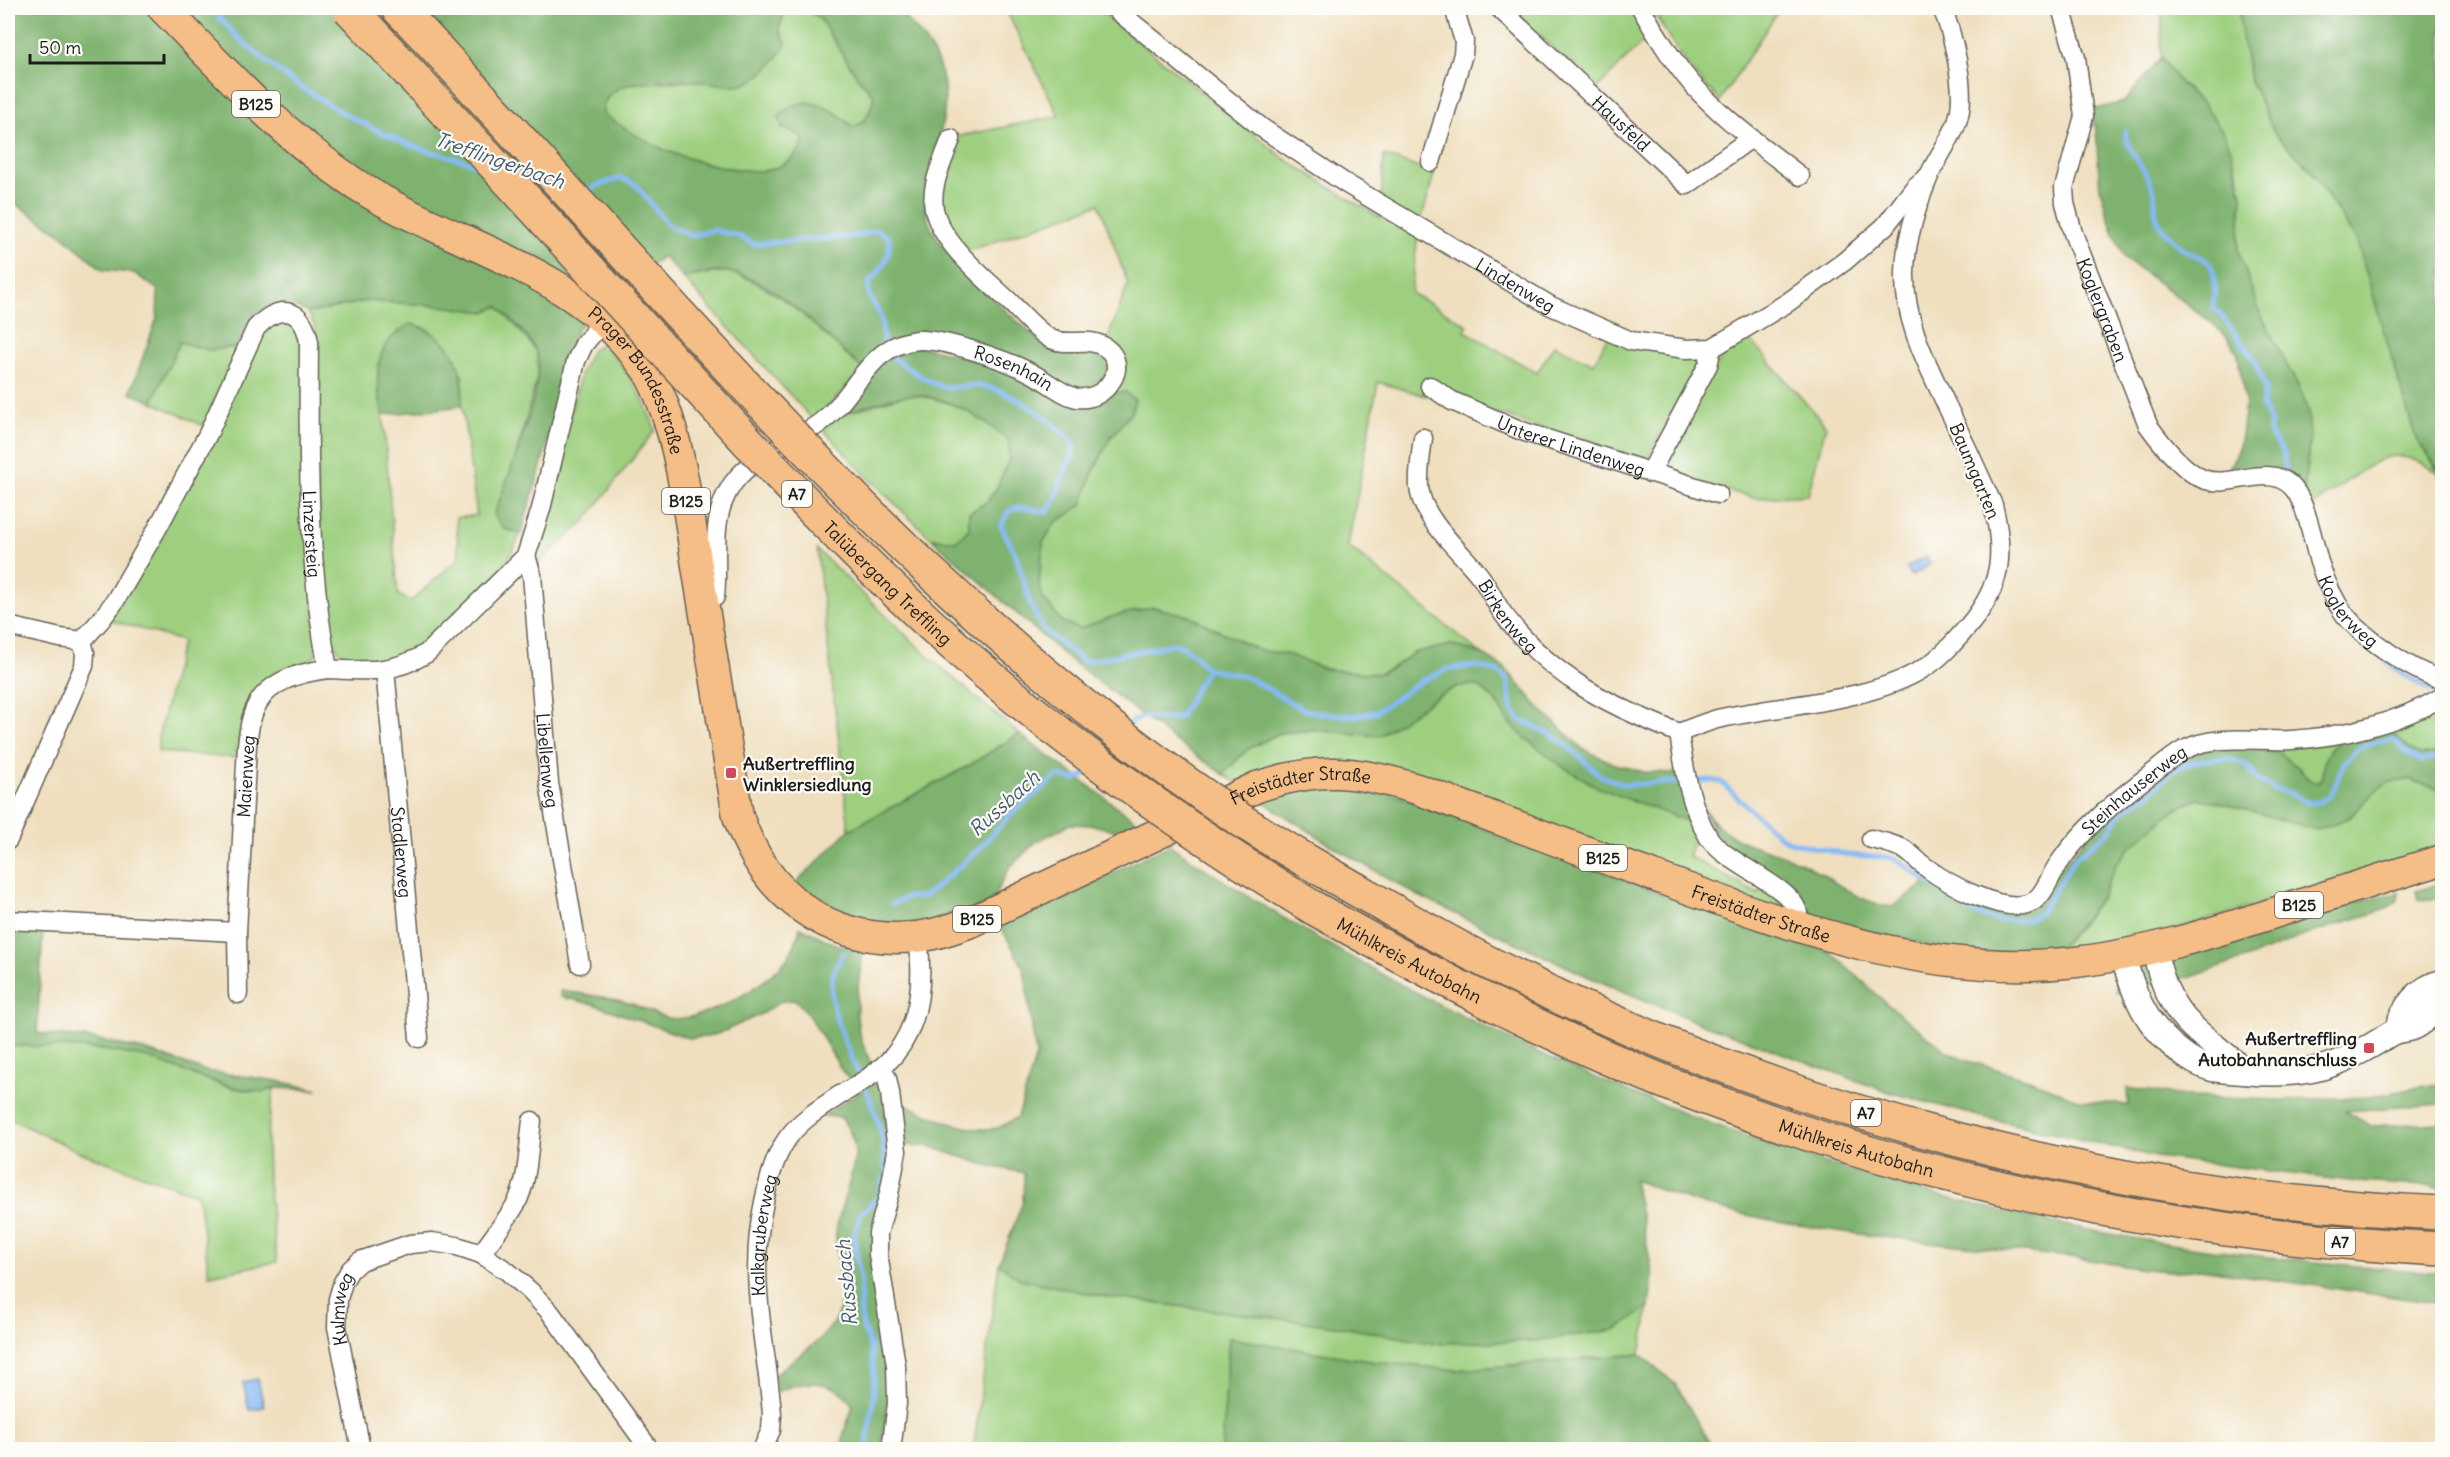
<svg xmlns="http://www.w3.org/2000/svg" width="2450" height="1457" viewBox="0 0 2450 1457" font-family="Delius,sans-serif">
	<rect width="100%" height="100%" fill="#fdfcf7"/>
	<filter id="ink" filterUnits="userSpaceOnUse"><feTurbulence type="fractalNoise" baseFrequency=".0167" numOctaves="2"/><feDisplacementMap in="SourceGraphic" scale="12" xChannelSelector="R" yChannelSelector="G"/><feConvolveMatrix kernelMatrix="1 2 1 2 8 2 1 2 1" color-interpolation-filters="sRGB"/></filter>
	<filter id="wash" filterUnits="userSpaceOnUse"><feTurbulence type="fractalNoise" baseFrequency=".008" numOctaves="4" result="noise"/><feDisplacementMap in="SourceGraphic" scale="24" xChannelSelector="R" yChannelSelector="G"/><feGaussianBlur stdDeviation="1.35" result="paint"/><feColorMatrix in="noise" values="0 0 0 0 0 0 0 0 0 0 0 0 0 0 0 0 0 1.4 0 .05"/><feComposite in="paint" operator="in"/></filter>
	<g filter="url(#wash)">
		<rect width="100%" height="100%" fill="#efdfbf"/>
		<!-- green -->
		<g fill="#9dcf7f" stroke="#5c764e" stroke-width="1.5" fill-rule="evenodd">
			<path d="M794,8L806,9L819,17L856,75L874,96C871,109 867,125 852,126L838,114L783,128L796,133L804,140C798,159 777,172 757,171C730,170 683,159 658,147C638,138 620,126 602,114V104L610,94L623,84L691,81L749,82L778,57L786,44L779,28L784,15Z"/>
			<path d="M1005,8H1096L1285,159L1380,218L1384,155L1434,174L1418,233L1411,293L1468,325L1465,331L1537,373L1554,345L1594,364L1607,337L1697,357L1700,361L1648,458L1639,462L1423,388L1426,396L1378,382L1348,546L1480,653L1451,645L1413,653L1402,662L1379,674L1325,669L1290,655L1258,650L1189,616L1153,607L1114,616L1079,629L1061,621L1043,598L1039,584L1043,542L1055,523L1082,505L1092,475L1109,440L1131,413L1135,400L1125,392L1115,393L1119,381L1117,349L1108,338L1128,284L1099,204L966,252L942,218L940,186L960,136L1059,116Z"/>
			<path d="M1511,8H1633L1650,35L1596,89Z"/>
			<path d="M1651,8H1780L1720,101L1685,63Z"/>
			<path d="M2162,8H2240V25L2275,133L2311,170L2357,241L2416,439L2442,476C2427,465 2407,453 2387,457C2373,460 2325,497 2310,508L2304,491L2310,435L2303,396L2260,313L2238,250L2242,196L2237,170L2223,132L2204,105L2181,84L2161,58Z"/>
			<path d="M727,271C785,289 818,331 863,369L814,421L683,278Z"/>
			<path d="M367,301L433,305L486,312L498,306L528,340L537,353L538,374L518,448L504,528L521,533C508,568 475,595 449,620C440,628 432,638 422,645C403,659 357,675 339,651C315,618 321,565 319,526C316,459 315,393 315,326L308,313ZM411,324L426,328L443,342L463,376L462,406L477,515L456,518L459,558L411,601L398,595L383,415L378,390Z"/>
			<path d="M273,319L292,320L302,344L316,655L311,660L276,677L240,731L237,758L158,752V738L182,641L110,620L251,350Z"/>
			<path d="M1746,335L1826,426L1808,495L1755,498L1670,475L1664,469L1663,462C1686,420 1707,363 1746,335Z"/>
			<path d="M180,342L208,350L237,347L204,426L152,402Z"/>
			<path d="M603,343C626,369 645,397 655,430L585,521L537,564L536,548L581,372L592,350Z"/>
			<path d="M905,395C944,396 980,415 1009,441V460L998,486L987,502L969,513V529L956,541L931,538L867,477L823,429L837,416Z"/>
			<path d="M817,550L930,658L1019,734L970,765L849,830Z"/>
			<path d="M1477,685L1496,701L1506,719L1646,805L1692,823L1697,833L1688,856L1758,894L1763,887C1771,893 1783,900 1784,911L1240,785L1223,774L1248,749L1280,733L1313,730L1379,736L1435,698L1458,686Z"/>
			<path d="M2442,707V751C2410,762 2407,744 2384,726Z"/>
			<path d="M2339,740L2323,768L2322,779L2318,783L2309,780L2299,768L2255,745Z"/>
			<path d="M2412,780L2439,790L2442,789V849L2150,937L2048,954C2070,941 2089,916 2103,894C2108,885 2110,874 2116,865C2129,844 2172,805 2196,800C2208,797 2225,804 2236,807C2272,818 2312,816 2349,818L2373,793L2388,782Z"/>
			<path d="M8,1046C54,1045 101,1048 146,1057C184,1065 236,1102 274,1088L267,1137L268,1182L277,1262L209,1275L198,1195L82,1153L8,1118Z"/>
			<path d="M999,1264L1020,1279L1100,1296L1337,1326L1432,1343L1532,1341L1615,1330L1649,1307L1640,1354L1457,1370L1376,1362L1229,1338L1222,1449L973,1450Z"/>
		</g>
		<!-- forest -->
		<g fill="#7eb26e" stroke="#4d6745" stroke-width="1.5">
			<path d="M8,8H794L784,15L779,28L786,44C778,58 762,77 747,83C731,89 708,81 691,81C665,79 601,76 603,114C621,126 639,138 658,147C683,159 730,171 757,171C777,172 798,159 804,140L796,133L782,128L779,117L790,106L806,102L823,106L838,114L852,126C867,125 871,109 874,96L856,75L819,17L799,8H895C953,62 953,93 932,167C927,184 922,202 928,220C939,255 1019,323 1049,349C1069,352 1089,348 1107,360L1109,370L1091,396L917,337L863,369C825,338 778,280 729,272C715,269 696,276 683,278L663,256L577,329L538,478L521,533L504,529L494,515C505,484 548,381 536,352C530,335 510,320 498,306L486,312L433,305L367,301L308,313L292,305L276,304L261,310L248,324L237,347L208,350L180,342L152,402L130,393L157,318L158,290L134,273L103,270L58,232L8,199Z"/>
			<path d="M2240,8H2442V474L2416,439L2357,241L2311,170L2275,134L2250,80L2240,25Z"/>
			<path d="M2161,58L2181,84L2204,105L2223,132L2230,147L2242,196L2238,250L2260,313L2303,396L2308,412L2310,435L2304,491L2228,472L2239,448L2244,414L2245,401L2237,351L2226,336L2211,322L2125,258L2112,229L2100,189L2096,130L2091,110L2124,102Z"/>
			<path d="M411,324C453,336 465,365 462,406L383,415C375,376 371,344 411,324Z"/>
			<path d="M918,346C950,353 981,361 1012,374C1027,380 1056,400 1071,402C1090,404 1107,393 1125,392L1135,400L1131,413L1109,440L1092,475L1082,505L1055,523L1043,542L1039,584L1043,598L1061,621L1079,629L1114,616L1153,607L1189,616L1258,650L1290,655L1325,669L1379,674L1402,662L1413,653L1452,645L1480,653L1505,668L1541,710L1583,749L1615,764L1644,772L1678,773L1692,823L1599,788L1563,767L1525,738L1506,719L1496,701L1477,685L1458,686L1435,698L1379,736L1313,730L1279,733L1248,749L1223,774L1171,738L1064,655L931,538L956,541L969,529V513L987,502L998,486L1009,460V441C982,418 941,390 904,396C881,399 858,409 837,416L877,364Z"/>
			<path d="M2384,726C2407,744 2410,762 2442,751V789L2439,790L2412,780L2388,782L2373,793L2349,818L2317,830L2219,802L2198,799L2176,809L2131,846L2116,864L2103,893L2083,921L2059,947L2048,954L1964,953L1817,923L1808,909L1794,894L1751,864L1715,834L1703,808C1731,850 1766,844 1806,865C1837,881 1856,902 1892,907L1932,879L2021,912L2092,832L2188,754L2209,748L2255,745L2280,754L2299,768L2309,780L2318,783L2322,779C2323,736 2350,737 2384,726Z"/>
			<path d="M1019,734L1148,830L1121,832L1092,825L1070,824L1036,842L1010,867L990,904L917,927L845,921L792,887L849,830L970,765Z"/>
			<path d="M1320,783L1375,788L1718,914L1831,952L1887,1004L1945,1050L1962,1059L2032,1080L2081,1101L2128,1105L2127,1088L2192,1097L2280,1100L2369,1097L2442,1083V1104L2345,1111L2371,1126L2442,1123V1187L2358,1182L2156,1157L1978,1116L1885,1091L1697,1022L1587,976L1493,932L1417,895L1334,847L1259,799Z"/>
			<path d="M1170,845C1432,1024 1739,1156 2050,1222C2179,1250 2311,1263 2442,1273V1304L2200,1269C2157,1276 2113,1262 2069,1257C1948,1243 1826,1236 1708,1206C1683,1199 1658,1189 1634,1180L1653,1276L1649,1307L1615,1330L1532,1341L1432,1343L1337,1326L1100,1296L1020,1279L999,1264L1023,1202L1024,1173L986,1165L928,1146L900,1145L898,1101C927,1114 964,1134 997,1128C1004,1126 1011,1120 1018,1117L1036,1056L1024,969L1000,925Z"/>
			<path d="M2442,883V898L2418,900L2416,891Z"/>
			<path d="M2399,893L2398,900L2386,909L2311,933L2248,958L2188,978L2125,989L2117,993L2115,971L2374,897Z"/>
			<path d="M8,926L43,930L37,1033L94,1039L144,1050L206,1071L278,1081L318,1090L274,1088L263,1092L237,1088L196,1076L149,1058L98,1049L36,1046H8Z"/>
			<path d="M800,927L835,944L863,952C857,996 849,1023 872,1065L851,1081L842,1071L811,1018L796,1000L781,1001L763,1013L720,1033L706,1037L688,1038L593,1004L561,997L560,991C583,994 607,997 629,1003C642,1007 655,1015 668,1018C702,1024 769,985 788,957C794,948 798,937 800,927Z"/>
			<path d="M875,1082L881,1088L891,1151L876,1227L889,1381L882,1449H842L844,1432L853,1406C836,1378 803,1379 777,1392L774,1375C796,1356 829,1340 839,1311C848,1286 834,1258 836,1233C839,1205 854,1179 855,1152C855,1139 848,1129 842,1118L823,1116Z"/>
			<path d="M1229,1338L1376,1362L1457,1370L1640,1354L1676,1385L1713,1449H1222Z"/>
		</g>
		<!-- water -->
		<g fill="#86baf4" stroke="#516b88" stroke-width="1.5">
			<path d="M1926,556L1931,564L1911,576L1906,568Z"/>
			<path d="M258,1379L264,1407L249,1410L243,1382Z"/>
		</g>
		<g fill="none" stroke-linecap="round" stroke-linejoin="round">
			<!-- stream -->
			<g stroke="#86baf4" stroke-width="5">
				<path d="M211,8C257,65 342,118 410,145C432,154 455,156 476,165"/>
				<path d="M2125,131C2127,155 2147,168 2153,189C2157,203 2152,218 2163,229C2170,237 2179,246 2187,251C2195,257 2206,256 2211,266C2217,278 2214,294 2213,307L2225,320L2255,361L2265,387L2262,406L2271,423L2268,430L2284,454L2285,471"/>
				<path d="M537,191L556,198"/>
				<path d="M582,194L599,185L621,178L636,185L669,226L692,236L713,230L738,236L754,244L859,236L877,230L889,238C891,257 882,270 869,282V295L881,316L884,344"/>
				<path d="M892,357C907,367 926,382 944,387C956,389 970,384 981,386C1009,389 1057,423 1074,444C1074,460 1068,462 1063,476C1057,492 1058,499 1047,512L1018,507L1008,512L1001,526L1016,555L1032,609L1045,631L1082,660L1089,661L1174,644L1184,647L1194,655L1207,669L1240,675L1254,681L1304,710L1327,714L1352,716L1376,712L1423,680L1448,669L1476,666L1498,672L1507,679L1512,709L1520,720L1550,734L1565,744L1601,776L1625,785L1710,780L1721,782L1777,834L1790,842L1849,855L1888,857L1899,861L1969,911L1994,920H2025L2040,913L2076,857L2109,832L2121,811L2148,795L2175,769L2193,762L2215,759H2231L2247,765L2257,780L2273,788L2293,794L2308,803L2319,802L2331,795L2345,761L2358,749L2377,741L2395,740L2404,751L2421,761L2442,756"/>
				<path d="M2387,662L2407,677L2439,695"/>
				<path d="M1127,726C1142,709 1161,723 1180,717L1207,669"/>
				<path d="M892,904L908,897H923L936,887L975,853L1011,814L1057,776C1071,779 1080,782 1090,770"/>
				<path d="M843,953C839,961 833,970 832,979C830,990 833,1005 836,1016C850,1068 887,1113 885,1169"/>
				<path d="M866,1450L873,1404L874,1375L871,1348L863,1327L860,1307L861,1283L854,1235L861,1214L879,1196L883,1178"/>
			</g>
		</g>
	</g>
	<g filter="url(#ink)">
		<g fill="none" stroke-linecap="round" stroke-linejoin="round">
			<defs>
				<g id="minor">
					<path id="s1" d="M1114,8L1262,128L1345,183L1551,306L1631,341L1686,349L1712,348L1787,303L1845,261L1885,226L1915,187L1927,177"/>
					<path id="s2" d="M1499,8L1687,185L1751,138"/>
					<path d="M1641,8C1656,34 1672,61 1692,84C1723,119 1763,147 1800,176"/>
					<path id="s3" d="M2061,8L2076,58L2084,116L2064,188L2065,203L2073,233L2148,425C2161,443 2183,471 2203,479C2231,490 2271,460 2294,489C2307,506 2313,541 2319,562C2325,580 2333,599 2345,615C2364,638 2414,673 2442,679"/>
					<path d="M1431,162L1463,54L1464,41L1454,8"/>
					<path id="s4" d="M1430,386L1452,401L1522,431L1718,494"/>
					<path id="s5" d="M1423,438C1421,454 1418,471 1419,487C1422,520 1461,551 1480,576C1489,588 1495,603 1504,615C1551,677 1608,705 1679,733"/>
					<path d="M1650,473L1708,365L1712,348"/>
					<path id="s6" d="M526,556L532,575L549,783L580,964"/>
					<path id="s7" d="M715,597C719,562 710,525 727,493C745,457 791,445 821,422C856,396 869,343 919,340C945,339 1010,361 1033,374C1047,381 1062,395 1077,398C1092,400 1105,392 1112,380C1119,369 1117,356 1106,348C1089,335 1067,348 1049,338C1035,329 1023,315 1012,304C987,280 941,244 934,209C930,185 943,161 951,139"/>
					<path d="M8,626L60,638L82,641"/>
					<path id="s8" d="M82,641L100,621L115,601L157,529L209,432L256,328C279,303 303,307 309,342C308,451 307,561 328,669C366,671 393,674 427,653L526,556L541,509L576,361L584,344L604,320"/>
					<path id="s9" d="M385,669L419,1038"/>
					<path id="s10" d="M1871,839C1882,841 1892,844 1902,848C1911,853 1918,862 1927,868C1948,884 2000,912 2027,904C2043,900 2049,878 2057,866C2082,828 2119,798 2154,772C2164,764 2173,756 2184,750C2215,733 2257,742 2291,740C2342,737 2398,723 2442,697"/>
					<path d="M8,840L84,666L85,653L82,641"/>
					<path d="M8,920L237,932"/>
					<path d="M1795,927C1796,923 1798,917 1798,914C1796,888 1726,864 1709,838C1690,807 1684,768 1679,733C1691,728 1704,723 1717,719C1779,705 1871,702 1924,668C1941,658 1957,639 1970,624C2002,585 2005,553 1993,505C1978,472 1963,439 1947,406C1927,363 1904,322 1905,273C1905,242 1917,205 1929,176C1938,154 1956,135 1960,110C1964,82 1953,34 1942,8"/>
					<path id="s11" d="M238,994L237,932L247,745C249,731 250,716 258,703C271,680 303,672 328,669"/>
					<path d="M880,1068L887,1078L890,1093L897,1151L889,1194L878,1233V1254L896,1365L897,1404L891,1450"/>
					<path d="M481,1254C492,1238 506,1221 516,1204C529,1179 528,1148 532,1121"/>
					<path id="s12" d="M361,1450L337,1327L338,1299L343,1282L350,1270L360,1261L410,1244L432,1242L457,1246L481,1254L507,1271L530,1291L550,1312L650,1450"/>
					<path id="s13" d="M762,1450L771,1430L772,1414C766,1338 747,1280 764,1202C768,1182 774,1159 785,1142C798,1121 821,1108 840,1095C859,1084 881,1071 895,1054C922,1021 923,977 918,937"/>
				</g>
				<g id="tertiary">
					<path d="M2154,948C2169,1022 2195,1027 2246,1072"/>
					<path d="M2122,955C2130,978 2137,1003 2151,1022C2165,1041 2189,1063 2212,1069C2222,1071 2234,1071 2244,1072C2306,1078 2338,1068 2390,1034C2398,1029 2408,1031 2416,1026C2426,1020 2435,1011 2442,1002"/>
					<path d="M2397,1030C2402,1008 2419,987 2442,982"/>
				</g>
				<g id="primary">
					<path id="s14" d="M163,8C224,71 283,136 357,185C447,244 566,265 634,353C639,360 646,367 650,375C680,430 688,511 698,572C711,654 725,735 738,816C765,896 829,945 916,937C935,935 955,928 973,921L1257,787C1319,766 1355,770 1417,789C1497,819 1578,849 1659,878C1792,927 1931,979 2076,962C2144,954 2209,934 2274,913C2330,895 2386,877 2442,860"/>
				</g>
				<g id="motorway">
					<path d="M398,8L425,36"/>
					<path d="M1331,875C1384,905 1437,937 1491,964C1784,1112 2115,1199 2442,1213"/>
					<path id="s15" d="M1312,907C1429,973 1547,1035 1672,1085C1918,1182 2179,1236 2442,1249"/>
				</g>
			</defs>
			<!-- minor casing -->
			<use href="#minor" stroke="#666055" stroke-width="21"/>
			<!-- tertiary casing -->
			<use href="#tertiary" stroke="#666055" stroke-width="27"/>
			<!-- primary casing -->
			<use href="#primary" stroke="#666055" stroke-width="33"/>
			<!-- motorway casing -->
			<use href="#motorway" stroke="#666055" stroke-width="36"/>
			<!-- minor -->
			<use href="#minor" stroke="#fff" stroke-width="18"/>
			<!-- tertiary -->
			<use href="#tertiary" stroke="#fff" stroke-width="24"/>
			<!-- primary -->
			<use href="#primary" stroke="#f6be87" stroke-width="30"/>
			<!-- motorway -->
			<use href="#motorway" stroke="#f6be87" stroke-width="33"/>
			<defs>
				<g id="motorway-bridge">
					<path id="s16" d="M349,8C433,98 518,190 601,282C707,398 812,515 928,622C1046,730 1176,824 1312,907"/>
					<path d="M425,36C706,336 968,670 1331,875"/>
				</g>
			</defs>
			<!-- motorway-bridge casing -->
			<use href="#motorway-bridge" stroke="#666055" stroke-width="36" stroke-linecap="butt"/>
			<!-- motorway-bridge -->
			<use href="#motorway-bridge" stroke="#f6be87" stroke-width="33"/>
		</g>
	</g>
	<!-- markers -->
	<g fill="#d1495b" stroke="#fdfcf7" stroke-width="2">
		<rect x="725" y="767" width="12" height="12" rx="3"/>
		<rect x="2363" y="1042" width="12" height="12" rx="3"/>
	</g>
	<g text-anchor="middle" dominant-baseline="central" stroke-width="4.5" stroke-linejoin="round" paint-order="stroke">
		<!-- shield labels -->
		<g fill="#fdfcf7" stroke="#605f5e" stroke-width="1.5">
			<rect x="232" y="91" width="48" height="26" rx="4.5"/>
			<rect x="782" y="481" width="30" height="26" rx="4.5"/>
			<rect x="662" y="488" width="48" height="26" rx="4.5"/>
			<rect x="1579" y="845" width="48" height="26" rx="4.5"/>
			<rect x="2275" y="892" width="48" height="26" rx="4.5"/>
			<rect x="953" y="906" width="48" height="26" rx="4.5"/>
			<rect x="1851" y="1100" width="30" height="26" rx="4.5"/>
			<rect x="2325" y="1229" width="30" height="26" rx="4.5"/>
		</g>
		<g font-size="16" font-weight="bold" fill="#1c1c1c">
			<text x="256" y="104">B125</text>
			<text x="797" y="494">A7</text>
			<text x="686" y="501">B125</text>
			<text x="1603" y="858">B125</text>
			<text x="2299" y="905">B125</text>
			<text x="977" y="919">B125</text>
			<text x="1866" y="1113">A7</text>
			<text x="2340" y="1242">A7</text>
		</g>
		<!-- street labels -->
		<g font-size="18" fill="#1c1c1c" stroke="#fdfcf7">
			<text stroke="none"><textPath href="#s2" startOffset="168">Hausfeld</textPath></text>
			<text stroke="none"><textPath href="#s1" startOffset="489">Lindenweg</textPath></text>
			<text stroke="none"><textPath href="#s3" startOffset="314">Koglergraben</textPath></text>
			<text stroke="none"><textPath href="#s7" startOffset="456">Rosenhain</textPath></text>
			<text stroke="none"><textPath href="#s14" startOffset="615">Prager Bundesstraße</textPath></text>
			<text stroke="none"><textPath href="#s4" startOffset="154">Unterer Lindenweg</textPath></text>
			<text transform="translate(1975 471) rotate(67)">Baumgarten</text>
			<text stroke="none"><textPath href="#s8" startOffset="627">Linzersteig</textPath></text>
			<text stroke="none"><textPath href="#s16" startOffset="788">Talübergang Treffling</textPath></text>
			<text stroke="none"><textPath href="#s3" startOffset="747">Koglerweg</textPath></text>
			<text stroke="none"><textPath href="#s5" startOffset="208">Birkenweg</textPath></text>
			<text stroke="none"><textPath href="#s6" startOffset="206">Libellenweg</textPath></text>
			<text stroke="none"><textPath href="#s11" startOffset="218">Maienweg</textPath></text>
			<text stroke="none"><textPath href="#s14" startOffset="1719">Freistädter Straße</textPath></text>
			<text stroke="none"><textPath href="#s10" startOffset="332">Steinhauserweg</textPath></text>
			<text stroke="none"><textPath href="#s9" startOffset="184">Stadlerweg</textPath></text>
			<text stroke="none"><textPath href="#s14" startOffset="2205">Freistädter Straße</textPath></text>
			<text stroke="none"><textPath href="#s15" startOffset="111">Mühlkreis Autobahn</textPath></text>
			<text stroke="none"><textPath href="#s15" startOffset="597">Mühlkreis Autobahn</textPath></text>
			<text stroke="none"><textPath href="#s13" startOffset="218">Kalkgruberweg</textPath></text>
			<text stroke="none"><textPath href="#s12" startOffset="144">Kulmweg</textPath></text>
		</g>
		<!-- poi labels -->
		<g font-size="18" font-weight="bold" fill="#1c1c1c" stroke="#fdfcf7" text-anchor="start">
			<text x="743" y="763">Außertreffling<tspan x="743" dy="21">Winklersiedlung</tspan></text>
			<text x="2357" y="1038" text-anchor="end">Außertreffling<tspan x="2357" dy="21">Autobahnanschluss</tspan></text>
		</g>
		<!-- water labels -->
		<g font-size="20" font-style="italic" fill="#465b72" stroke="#fdfcf7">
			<text transform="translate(500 160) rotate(19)">Trefflingerbach</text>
			<text transform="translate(1004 803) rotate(-42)">Russbach</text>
			<text transform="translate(846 1283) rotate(-95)">Russbach</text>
		</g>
	</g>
	<!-- margin -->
	<rect width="2450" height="1457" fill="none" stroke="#fdfcf7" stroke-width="30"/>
	<!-- scale -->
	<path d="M30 54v9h134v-9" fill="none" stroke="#1c1c1c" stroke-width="3"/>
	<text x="39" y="54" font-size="18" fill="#1c1c1c" stroke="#fdfcf7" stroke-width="4.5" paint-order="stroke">50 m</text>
</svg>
